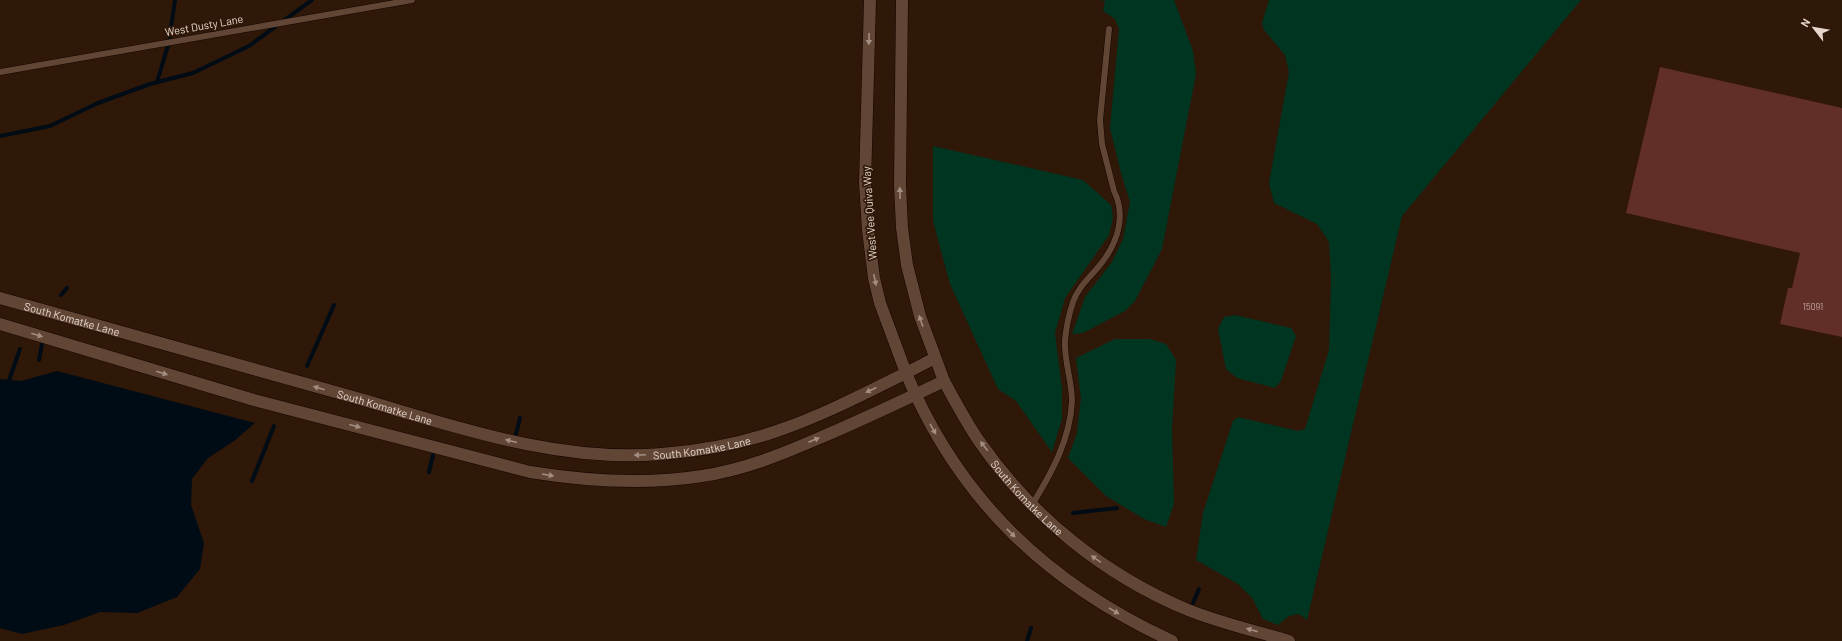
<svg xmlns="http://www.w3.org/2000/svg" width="1842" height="641" viewBox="0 0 1842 641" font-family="Barlow,sans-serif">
	<rect width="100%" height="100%" fill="#2f1808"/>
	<!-- green -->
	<g fill="#003621">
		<path d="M1100,0H1174L1193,51L1196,74L1162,249L1135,301L1125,311L1083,333L1072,334L1085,297L1112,262L1123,239L1130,202L1121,173L1110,128L1119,29L1115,19L1103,11L1105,1Z"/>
		<path d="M1269,0H1581L1402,216L1307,620L1299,614L1289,616L1278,625L1263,619L1252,598L1238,584L1196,560L1203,513L1233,421L1238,417L1298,431L1305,429L1329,350L1331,279L1329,242L1317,224L1274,203L1269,183L1289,72L1285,55L1264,30L1262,23Z"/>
		<path d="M933,146L1083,180L1111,205L1113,217L1109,235L1065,298L1055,333L1062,389V419L1052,452L1016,401L998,389L950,284L933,221Z"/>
		<path d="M1235,315L1291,328L1296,336L1281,381L1275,388L1237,378L1226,369L1218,329L1224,317Z"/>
		<path d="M1115,339H1150L1166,344L1176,360L1172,430L1174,504L1166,527L1144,519L1106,496L1068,458L1077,433L1081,398L1076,358Z"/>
	</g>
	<!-- water -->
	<path fill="#000c15" d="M57,371L255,423L234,441L208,458L192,479L191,505L204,543L200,569L177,597L137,613L100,612L64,625L22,634L0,628V379L21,381Z"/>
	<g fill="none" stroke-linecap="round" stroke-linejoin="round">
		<!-- stream -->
		<g stroke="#000c15" stroke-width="4">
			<path d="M157,82L169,42L175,0"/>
			<path d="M0,136L50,126L98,103L150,84L193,73L249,46L312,0"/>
			<path d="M61,295L67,288"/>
			<path d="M39,360L42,344"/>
			<path d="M307,366L334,305"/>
			<path d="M8,383L20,349"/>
			<path d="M516,434L520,418"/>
			<path d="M429,472L433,455"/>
			<path d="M252,481L274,426"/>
			<path d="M1073,513L1117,508"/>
			<path d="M1193,603L1199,589"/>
			<path d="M1027,641L1031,628"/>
		</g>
	</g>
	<!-- building -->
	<path fill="#622e28" d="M1660,67L1842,108V337L1780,324L1788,288H1792L1800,253L1626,213Z"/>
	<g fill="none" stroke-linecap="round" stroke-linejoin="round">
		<defs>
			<g id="lane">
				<path d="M0,72L412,0"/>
				<path d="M1032,505C1052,472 1070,440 1072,401C1072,381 1064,361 1065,341C1066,329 1069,314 1073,302C1078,286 1093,275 1103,261C1118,241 1126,215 1114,191L1102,144L1100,120L1109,29"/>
			</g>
			<g id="street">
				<path d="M935,358L906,373C959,500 1048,584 1172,641"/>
				<path id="s1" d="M944,381C955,401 966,422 979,441C1031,516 1104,575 1188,610C1221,623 1255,631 1289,641"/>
			</g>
			<g id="secondary">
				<path id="s2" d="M0,298C115,330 231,363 346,395C449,424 553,463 661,454C700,451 739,444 777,431C821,416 864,394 906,373L880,303L874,278L868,230L865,183L870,0"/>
				<path d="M0,324L254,400L530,472C586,481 646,485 702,476C743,470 780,455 817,439C860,421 902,401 944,381L920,316L907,265L902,228L900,185L902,0"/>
			</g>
		</defs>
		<!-- lane casing -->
		<use href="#lane" stroke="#160300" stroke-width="7"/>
		<!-- street casing -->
		<use href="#street" stroke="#160300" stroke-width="13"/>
		<!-- secondary casing -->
		<use href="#secondary" stroke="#160300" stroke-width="13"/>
		<!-- lane -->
		<use href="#lane" stroke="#614636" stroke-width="6"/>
		<!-- street -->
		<use href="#street" stroke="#614636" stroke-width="12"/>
		<!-- secondary -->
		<use href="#secondary" stroke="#614636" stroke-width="12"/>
	</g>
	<!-- one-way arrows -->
	<defs><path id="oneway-solid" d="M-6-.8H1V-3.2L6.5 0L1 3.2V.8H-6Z"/></defs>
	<g fill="#a48e81">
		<use href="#oneway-solid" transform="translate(869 39) rotate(92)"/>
		<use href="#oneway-solid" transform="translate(900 193) rotate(-92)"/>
		<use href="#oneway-solid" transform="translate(875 280) rotate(78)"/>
		<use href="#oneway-solid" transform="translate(921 321) rotate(-109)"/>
		<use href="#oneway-solid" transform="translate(37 335) rotate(17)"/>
		<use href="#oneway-solid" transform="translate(162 373) rotate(17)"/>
		<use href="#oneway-solid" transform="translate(319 388) rotate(-164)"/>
		<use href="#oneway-solid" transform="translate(871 390) rotate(155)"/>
		<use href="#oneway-solid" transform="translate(355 426) rotate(15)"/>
		<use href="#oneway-solid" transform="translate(933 429) rotate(60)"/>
		<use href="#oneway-solid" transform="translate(814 440) rotate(-23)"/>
		<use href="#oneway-solid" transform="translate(511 441) rotate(-166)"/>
		<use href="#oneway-solid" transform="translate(984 446) rotate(-128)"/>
		<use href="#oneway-solid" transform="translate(640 455) rotate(177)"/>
		<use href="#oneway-solid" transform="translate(548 475) rotate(10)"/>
		<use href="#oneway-solid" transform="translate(1011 533) rotate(44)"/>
		<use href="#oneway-solid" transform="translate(1096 559) rotate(-145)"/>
		<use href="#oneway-solid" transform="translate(1114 611) rotate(31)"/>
		<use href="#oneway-solid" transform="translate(1252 630) rotate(-164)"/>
	</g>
	<g text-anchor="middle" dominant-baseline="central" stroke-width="3.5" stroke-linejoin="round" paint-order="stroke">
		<!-- number labels -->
		<g font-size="9" fill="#c5aca3">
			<text x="1813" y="306">15091</text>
		</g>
		<!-- street labels -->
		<g font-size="11" fill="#e6d6cc" stroke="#2f1808">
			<text transform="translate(204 25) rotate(-10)">West Dusty Lane</text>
			<text transform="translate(869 213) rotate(-94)">West Vee Quiva Way</text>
			<text stroke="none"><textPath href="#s2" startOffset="75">South Komatke Lane</textPath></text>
			<text stroke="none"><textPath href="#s2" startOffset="400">South Komatke Lane</textPath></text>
			<text stroke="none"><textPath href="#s2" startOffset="723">South Komatke Lane</textPath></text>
			<text stroke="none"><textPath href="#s1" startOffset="144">South Komatke Lane</textPath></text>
		</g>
	</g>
	<!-- north arrow -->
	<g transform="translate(1814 28) rotate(301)" stroke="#2f1808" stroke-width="3" paint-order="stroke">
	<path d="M0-3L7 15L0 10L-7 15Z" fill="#e6d6cc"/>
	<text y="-6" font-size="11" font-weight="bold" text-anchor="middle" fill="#e6d6cc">N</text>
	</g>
</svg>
